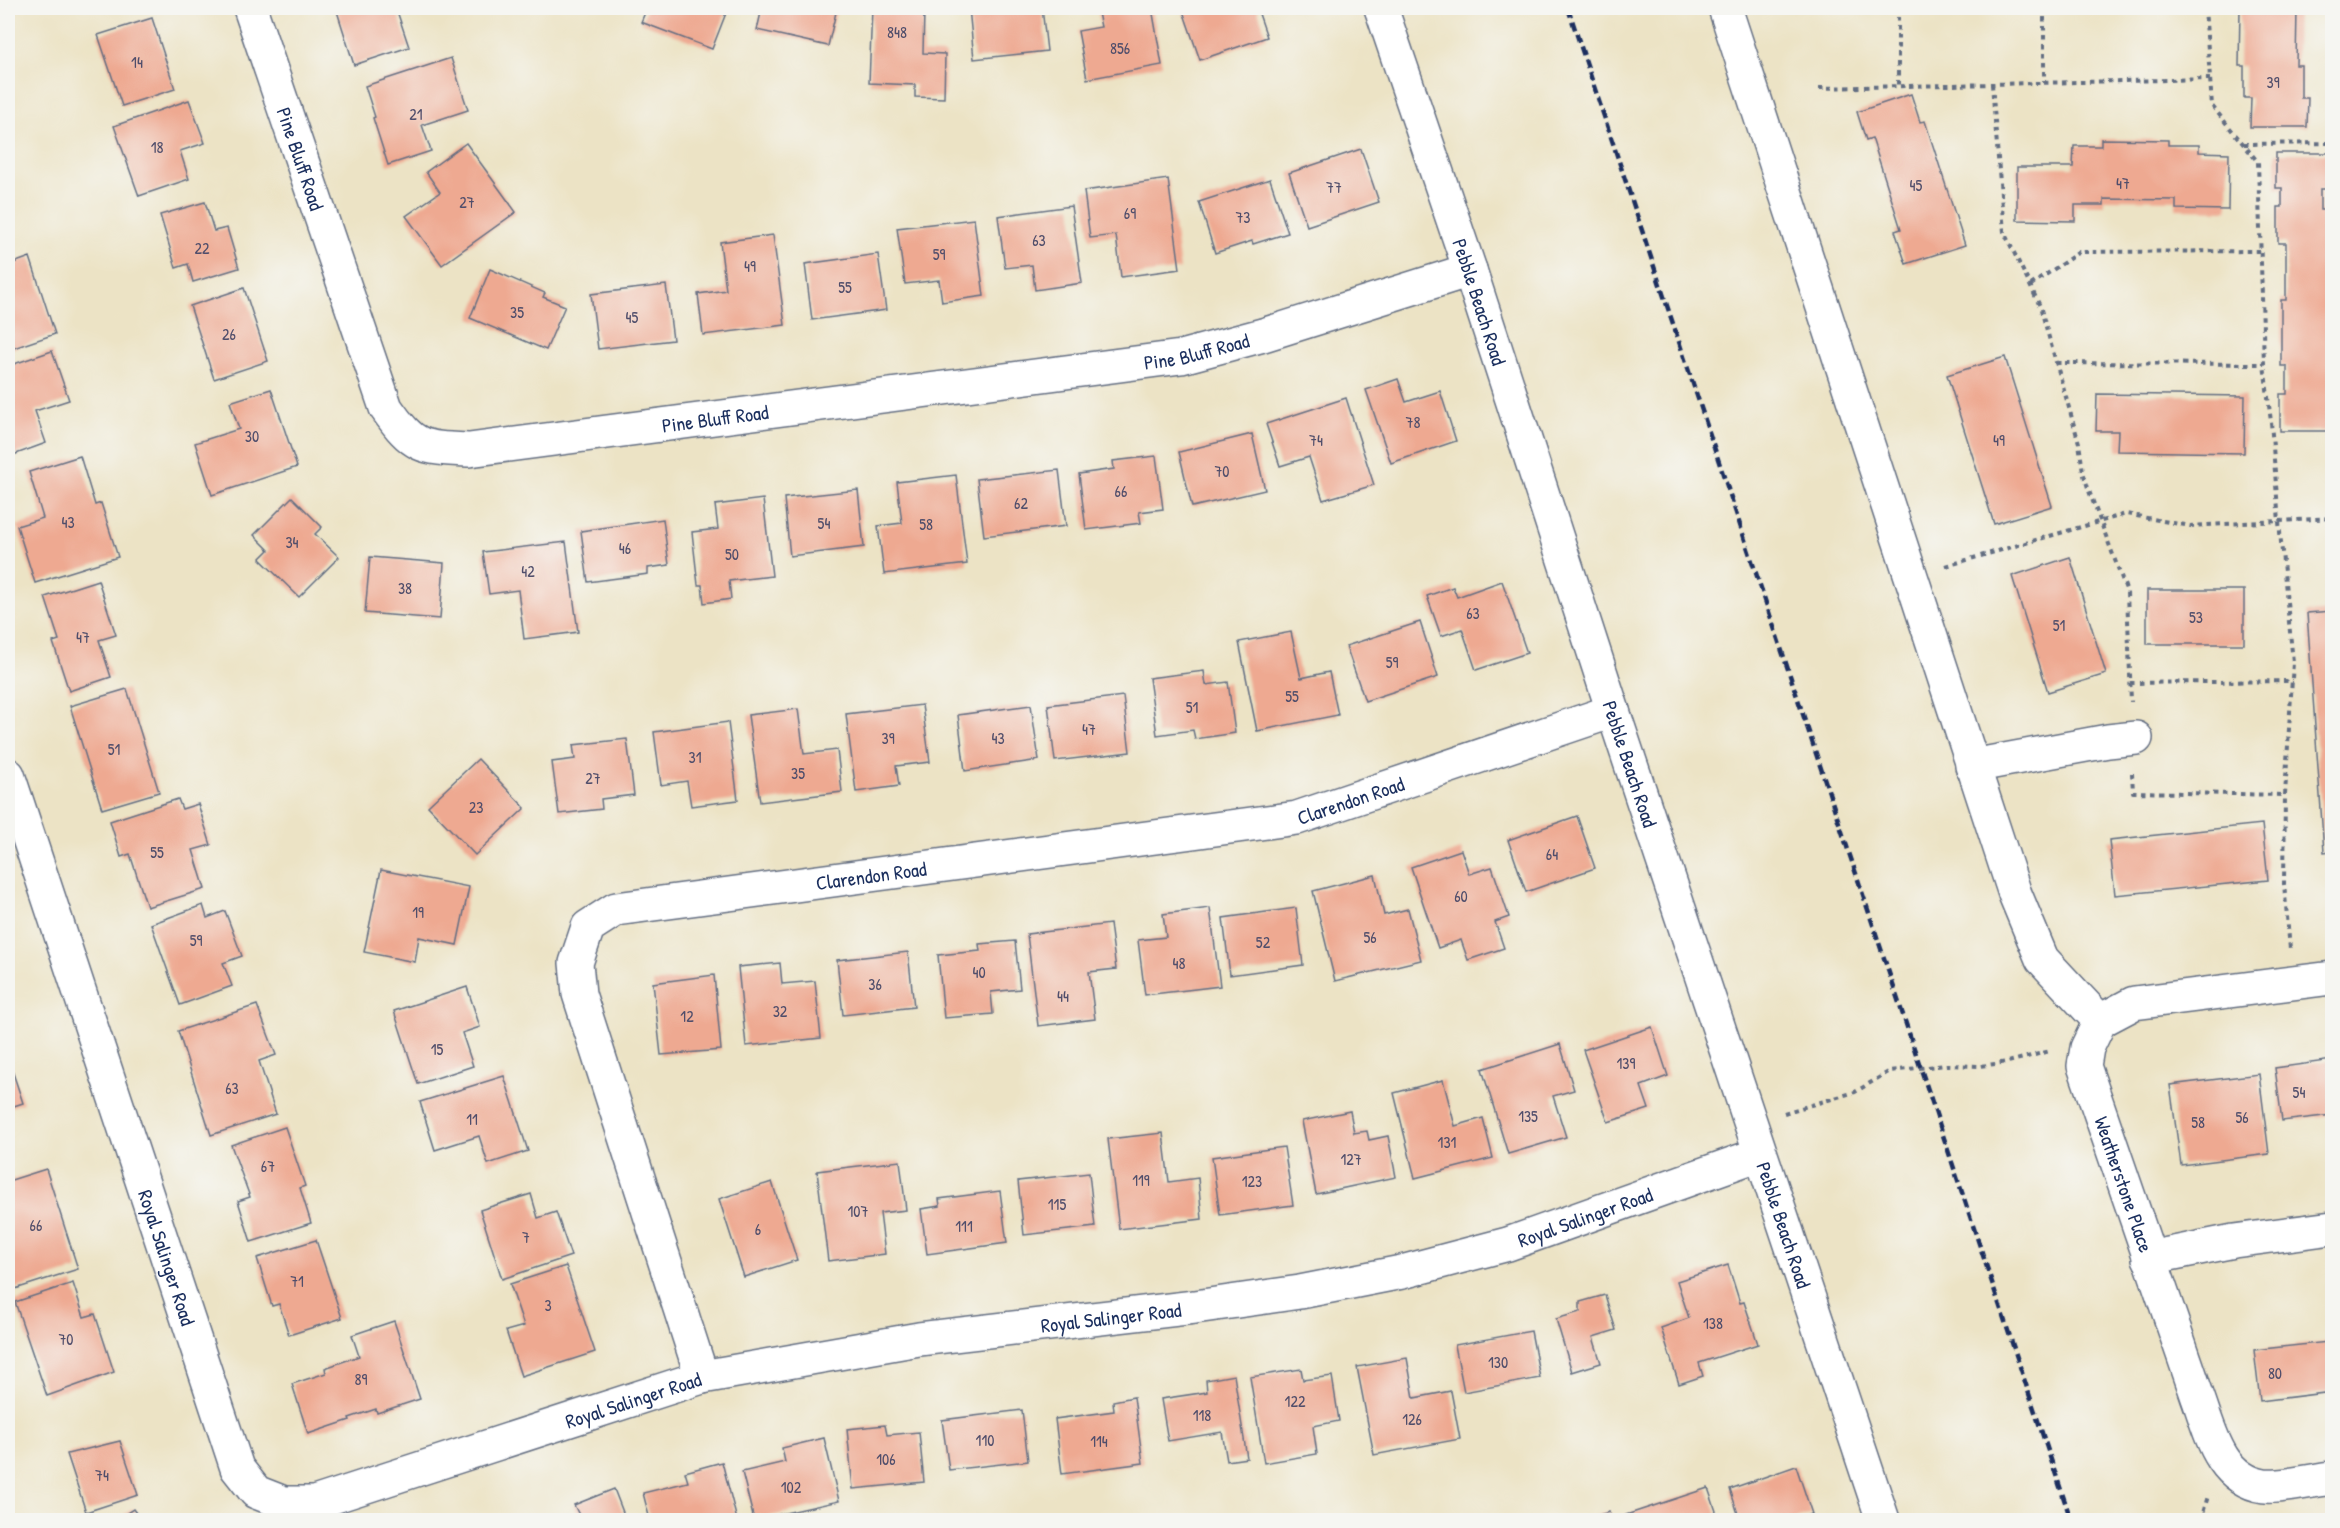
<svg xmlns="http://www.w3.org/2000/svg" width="2340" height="1528" viewBox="0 0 2340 1528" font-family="'Patrick Hand',sans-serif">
	<rect width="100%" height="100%" fill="#f6f6f2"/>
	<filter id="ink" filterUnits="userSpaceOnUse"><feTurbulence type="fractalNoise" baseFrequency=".0167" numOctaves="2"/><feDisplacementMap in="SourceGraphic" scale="12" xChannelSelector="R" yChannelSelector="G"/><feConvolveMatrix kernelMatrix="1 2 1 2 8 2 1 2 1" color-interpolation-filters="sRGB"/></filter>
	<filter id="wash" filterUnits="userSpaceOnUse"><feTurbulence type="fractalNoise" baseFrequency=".008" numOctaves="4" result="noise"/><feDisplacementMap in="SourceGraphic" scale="24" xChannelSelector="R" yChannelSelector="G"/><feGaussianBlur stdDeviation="1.35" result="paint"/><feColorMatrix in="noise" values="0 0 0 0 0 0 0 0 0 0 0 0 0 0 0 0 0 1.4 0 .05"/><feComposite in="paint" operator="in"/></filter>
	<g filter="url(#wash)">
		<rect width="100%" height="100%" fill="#ece3c5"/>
		<g id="blocks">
			<!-- building -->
			<g fill="#eea991">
				<path d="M336,8H396L409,47L354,65Z"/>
				<path d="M647,8H728L712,49L641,22Z"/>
				<path d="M762,8H837L828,46L757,30Z"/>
				<path d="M872,8L924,11L923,53L945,54L944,98L915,97V85L869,83Z"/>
				<path d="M969,8H1042L1047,51L974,59Z"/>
				<path d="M1097,8H1152L1162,65L1087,79L1078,31L1101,27Z"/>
				<path d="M1182,8H1257L1267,37L1200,60Z"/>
				<path d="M2240,8H2297L2296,65H2301V98H2308L2307,127H2250L2251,98H2244V66H2239Z"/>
				<path d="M152,18L175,89L122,106L98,35Z"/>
				<path d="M451,58L468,110L422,125L431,151L388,165L373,118L375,117L365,86Z"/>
				<path d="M1911,94L1920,122L1925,121L1965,245L1906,264L1895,231L1901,229L1872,138L1866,140L1857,112Z"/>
				<path d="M189,100L205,143L180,151L189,179L139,196L114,126Z"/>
				<path d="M2101,139L2168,140V145H2199V152L2229,153L2228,210L2176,209V200L2104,199V205H2075V221L2017,220V167H2073L2074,146H2101Z"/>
				<path d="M466,143L516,212L442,265L406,216L440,192L426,172Z"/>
				<path d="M1361,149L1379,202L1307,226L1289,173Z"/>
				<path d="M2276,153H2332V189H2320V210H2332V431H2280V394H2287V366H2281V300H2286V243H2278V207H2282V188H2276Z"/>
				<path d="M1168,179L1180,269L1121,277L1116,235L1090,238L1084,191Z"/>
				<path d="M1270,179L1288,233L1253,244L1252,241L1215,253L1199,202Z"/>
				<path d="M205,202L214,231L227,228L239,268L193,282L188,264L176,268L160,215Z"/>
				<path d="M1071,206L1082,283L1035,290L1032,265L1005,268L998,216Z"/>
				<path d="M974,219L984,296L942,302L939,280L905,284L897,228Z"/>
				<path d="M773,235L785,325L703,335L698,294L726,290L720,242Z"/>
				<path d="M878,254L886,310L812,320L805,264Z"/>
				<path d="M30,257L55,334L8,350V265Z"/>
				<path d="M490,269L545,293L543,297L565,306L546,350L470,318Z"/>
				<path d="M666,285L673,340L598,349L591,294Z"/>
				<path d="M244,288L268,361L214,379L190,306Z"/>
				<path d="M52,351L69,400L35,411L46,443L8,457V366Z"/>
				<path d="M2005,357L2052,506L1994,524L1947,375Z"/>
				<path d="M1398,379L1406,402L1440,391L1456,441L1391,463L1366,390Z"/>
				<path d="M271,389L297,467L212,495L195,443L239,429L230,402Z"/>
				<path d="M2097,394L2245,396L2244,453L2117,451L2118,431H2096Z"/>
				<path d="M1346,398L1374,485L1323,500L1309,457L1280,466L1266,424Z"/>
				<path d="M1252,434L1265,490L1192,507L1179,452Z"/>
				<path d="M80,456L95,505L101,503L118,557L35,583L17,526L43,518L29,472Z"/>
				<path d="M1156,456L1163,509L1139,512L1141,523L1086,530L1079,474L1114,469L1113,461Z"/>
				<path d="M1059,470L1066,526L984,536L977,479Z"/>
				<path d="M956,475L967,564L884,574L878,526L902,523L897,482Z"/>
				<path d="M858,490L864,547L790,556L784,498Z"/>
				<path d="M292,497L322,527L315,534L339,557L299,597L260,559L269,550L254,535Z"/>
				<path d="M763,499L772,576L729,581L731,599L704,603L702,585H698L692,532L718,529L715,505Z"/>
				<path d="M663,519L669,565L648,568V574L588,582L581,531Z"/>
				<path d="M566,542L578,632L524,639L518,590L489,594L483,552Z"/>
				<path d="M370,557L444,563L440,619L365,613Z"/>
				<path d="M2070,557L2106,674L2048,692L2012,576Z"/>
				<path d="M98,580L116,635L99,640L111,677L69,691L53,642L59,640L45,597Z"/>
				<path d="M1502,581L1527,653L1476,670L1462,629L1441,636L1427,596L1453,587L1457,597Z"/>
				<rect x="2147" y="590" width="97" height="54"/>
				<path d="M2332,611V851L2324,852L2307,613Z"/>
				<path d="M1420,622L1438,677L1365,701L1346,646Z"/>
				<path d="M1291,632L1301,678L1329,672L1338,715L1257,731L1239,642Z"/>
				<path d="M1204,671L1206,685L1228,682L1235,733L1195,739L1193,730L1157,735L1149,678Z"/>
				<path d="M127,689L159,792L102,809L70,706Z"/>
				<path d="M1123,696L1130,752L1055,761L1048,705Z"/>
				<path d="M922,705L930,762L896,766L899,786L856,792L846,714Z"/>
				<path d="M1031,705L1039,760L965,771L958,715Z"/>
				<path d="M798,709L804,754L837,750L842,792L760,802L748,715Z"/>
				<path d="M728,722L738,800L691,806L687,781L661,785L654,732Z"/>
				<path d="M627,739L634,795L601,799L602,809L559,814L552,762L575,759L573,745Z"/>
				<path d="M478,759L525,808L475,855L428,806Z"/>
				<path d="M178,799L182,809L198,804L211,845L193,850L205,889L147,907L130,854L121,857L110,821Z"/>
				<path d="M1577,816L1595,868L1526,892L1508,840Z"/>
				<path d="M2262,824L2268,880L2115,895L2109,840Z"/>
				<path d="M1461,850L1469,874L1492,867L1509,917L1495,922L1504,948L1468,960L1461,940L1438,948L1411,867Z"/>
				<path d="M381,870L469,887L457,945L419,937L415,962L364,952Z"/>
				<path d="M1375,875L1384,915L1408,909L1421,960L1335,981L1313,891Z"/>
				<path d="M203,905L207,918L225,911L242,956L223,963L232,986L180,1005L151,924Z"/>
				<path d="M1210,908L1220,986L1145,995L1138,940L1166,937L1163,914Z"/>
				<path d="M1296,908L1303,965L1230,975L1223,918Z"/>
				<path d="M1110,924L1116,969L1089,972L1095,1019L1038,1026L1027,934Z"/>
				<path d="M1015,941L1020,989L991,992L993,1014L944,1018L938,955L980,951L979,944Z"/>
				<path d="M908,952L914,1007L843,1015L837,960Z"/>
				<path d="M780,963L782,984L815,981L821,1038L746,1046L738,967Z"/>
				<path d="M714,975L721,1050L661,1055L653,983Z"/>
				<path d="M467,987L480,1027L462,1033L473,1066L418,1084L394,1011Z"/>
				<path d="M257,1005L276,1055L259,1061L276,1114L211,1135L178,1031Z"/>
				<path d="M1652,1027L1668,1076L1641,1086L1649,1109L1608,1122L1583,1050Z"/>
				<path d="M1560,1044L1574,1090L1553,1096L1566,1137L1508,1154L1482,1069Z"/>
				<path d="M8,1058L23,1103L8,1108Z"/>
				<path d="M2332,1060V1115L2282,1121L2275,1068Z"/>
				<path d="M2259,1074L2269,1154L2181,1165L2170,1085Z"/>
				<path d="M504,1076L528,1151L488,1164L479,1136L435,1150L420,1102Z"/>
				<path d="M1443,1080L1455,1126L1483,1118L1493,1158L1415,1178L1394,1093Z"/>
				<path d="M1350,1111L1354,1133L1367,1131L1369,1140L1388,1136L1396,1177L1316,1194L1302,1121Z"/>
				<path d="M285,1127L305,1186L300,1188L311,1223L251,1242L238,1201L250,1197L231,1145Z"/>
				<path d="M1163,1133L1169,1182L1198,1178L1202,1219L1119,1229L1108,1139Z"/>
				<path d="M1284,1147L1293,1205L1220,1215L1212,1157Z"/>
				<path d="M900,1161L906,1210L880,1213L885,1254L828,1261L817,1171Z"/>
				<path d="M46,1169L78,1269L12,1290L8,1276V1181Z"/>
				<path d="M1089,1173L1095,1227L1024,1235L1018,1181Z"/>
				<path d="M772,1182L797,1260L744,1277L719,1199Z"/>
				<path d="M1000,1191L1007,1243L927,1254L921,1209L940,1206L939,1199Z"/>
				<path d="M531,1194L538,1218L556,1212L571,1256L502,1279L480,1210Z"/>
				<path d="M316,1240L342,1318L289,1335L279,1304L272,1306L257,1258Z"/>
				<path d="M1728,1265L1740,1303L1744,1302L1758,1344L1699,1363L1703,1376L1679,1384L1661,1328L1689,1318L1677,1281Z"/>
				<path d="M566,1266L595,1352L521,1376L506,1331L524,1326L510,1284Z"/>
				<path d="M73,1283L84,1317L95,1314L114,1372L47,1396L15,1302Z"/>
				<path d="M1605,1295L1616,1330L1593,1337L1601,1363L1572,1372L1556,1319L1580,1312V1302Z"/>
				<path d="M394,1321L420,1399L377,1413L376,1409L349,1418L350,1420L308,1434L292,1384L326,1373L325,1368L359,1356L352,1335Z"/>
				<path d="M1531,1331L1540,1378L1464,1392L1455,1345Z"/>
				<path d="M2328,1342L2332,1392L2260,1401L2254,1350Z"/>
				<path d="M1407,1358L1414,1398L1451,1391L1460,1439L1374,1455L1357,1367Z"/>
				<path d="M1301,1369L1303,1380L1332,1376L1339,1421L1313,1426L1317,1454L1264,1463L1250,1377Z"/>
				<path d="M1234,1375L1247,1458L1227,1461L1222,1432L1168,1441L1161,1399L1207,1392L1206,1380Z"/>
				<path d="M1134,1397L1143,1463L1062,1474L1055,1419L1114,1411L1113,1401Z"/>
				<path d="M1022,1410L1028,1461L949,1470L942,1420Z"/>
				<path d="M885,1425L887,1435L919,1432L924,1482L853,1489L847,1429Z"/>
				<path d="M824,1438L839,1501L754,1520L742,1472L785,1462L782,1448Z"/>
				<path d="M120,1441L138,1495L86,1512L67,1454Z"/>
				<path d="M722,1462L737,1520H650L643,1493L688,1482L685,1472Z"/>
				<path d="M1796,1466L1812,1514L1793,1520H1740L1730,1489Z"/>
				<path d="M1708,1488L1719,1520H1628L1626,1515Z"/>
				<path d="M614,1489L626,1520H576L581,1519L574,1505Z"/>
				<path d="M133,1509L141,1520H116Z"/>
				<path d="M1609,1512L1612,1520H1583Z"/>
			</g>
		</g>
	</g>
	<g filter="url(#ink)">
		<use href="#blocks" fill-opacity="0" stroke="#646e82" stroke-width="1.5"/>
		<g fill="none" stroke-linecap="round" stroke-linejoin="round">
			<defs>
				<g id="minor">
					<path id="s1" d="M250,8L386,408C414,448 421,448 469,450L1181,357L1263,335L1470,270"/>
					<path id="s2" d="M1381,8L1470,270L1613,711L1883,1520"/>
					<path d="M1725,8L2015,894L2042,959L2100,1021"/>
					<path d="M1972,766L2108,741L2136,738"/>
					<path id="s3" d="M8,775L237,1468L256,1492L284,1503H314L702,1377L919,1339L1195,1307L1300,1292L1402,1272L1508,1244L1760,1154"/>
					<path id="s4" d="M2332,978L2134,1003L2100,1021L2087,1048L2084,1066L2197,1395C2210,1430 2219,1479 2264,1486C2280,1488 2315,1480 2332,1478"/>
					<path d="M2149,1258L2234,1241L2332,1228"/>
					<path id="s5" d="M702,1377L579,994L576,963L588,927L616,909L1297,818L1613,711"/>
				</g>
			</defs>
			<!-- minor casing -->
			<use href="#minor" stroke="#646e82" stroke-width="36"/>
			<!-- path -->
			<g stroke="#646e82" stroke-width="4" stroke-dasharray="4.5 4.5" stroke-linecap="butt">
				<path d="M2044,8V83"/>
				<path d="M2205,8L2212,106L2258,162L2264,364L2271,422L2279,522L2293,662L2285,795L2284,884L2290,949"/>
				<path d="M1898,17V86"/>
				<path d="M1992,84L2004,232L2040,306L2079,443L2083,472L2089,491L2127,592L2131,702"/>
				<path d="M1819,88L2210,79"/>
				<path d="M2244,144L2332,143"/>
				<path d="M2031,285L2079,252L2260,251"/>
				<path d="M2056,363L2264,364"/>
				<path d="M1946,566L2126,514L2190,526L2332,518"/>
				<path d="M2130,683L2293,681"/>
				<path d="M2132,773L2133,792L2285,795"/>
				<path d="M1784,1113L1855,1092L1890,1071L1946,1065L1981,1066L2008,1062L2050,1051"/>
				<path d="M2201,1520L2208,1496"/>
			</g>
			<!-- minor -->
			<use href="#minor" stroke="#fff" stroke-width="33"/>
			<!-- rail -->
			<path stroke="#1b2f5e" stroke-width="4.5" stroke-dasharray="9 4.5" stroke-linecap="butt" d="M1568,8L2071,1520"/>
		</g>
	</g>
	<g text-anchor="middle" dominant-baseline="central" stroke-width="4.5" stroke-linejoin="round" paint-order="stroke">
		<!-- number labels -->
		<g font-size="16" fill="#504e6b">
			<text x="897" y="32">848</text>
			<text x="1120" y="48">856</text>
			<text x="137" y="62">14</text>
			<text x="2273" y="82">39</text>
			<text x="416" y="114">21</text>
			<text x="157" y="147">18</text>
			<text x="2123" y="183">47</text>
			<text x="1916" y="185">45</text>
			<text x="1334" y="187">77</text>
			<text x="467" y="202">27</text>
			<text x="1130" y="213">69</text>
			<text x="1243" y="217">73</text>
			<text x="1039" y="240">63</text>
			<text x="202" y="248">22</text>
			<text x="939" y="254">59</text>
			<text x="750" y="266">49</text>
			<text x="845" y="287">55</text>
			<text x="517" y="312">35</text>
			<text x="632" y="317">45</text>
			<text x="229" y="334">26</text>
			<text x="1413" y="422">78</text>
			<text x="252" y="436">30</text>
			<text x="1316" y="440">74</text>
			<text x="1999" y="440">49</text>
			<text x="1222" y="471">70</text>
			<text x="1121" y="491">66</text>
			<text x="1021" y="503">62</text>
			<text x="68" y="522">43</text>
			<text x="824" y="523">54</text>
			<text x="926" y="524">58</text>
			<text x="292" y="542">34</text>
			<text x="625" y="548">46</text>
			<text x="732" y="554">50</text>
			<text x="528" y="571">42</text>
			<text x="405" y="588">38</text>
			<text x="1473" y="613">63</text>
			<text x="2196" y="617">53</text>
			<text x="2059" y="625">51</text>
			<text x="83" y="637">47</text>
			<text x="1392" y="662">59</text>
			<text x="1292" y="696">55</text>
			<text x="1192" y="707">51</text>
			<text x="1089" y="729">47</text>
			<text x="888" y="738">39</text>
			<text x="998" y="738">43</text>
			<text x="114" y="749">51</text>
			<text x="695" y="757">31</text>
			<text x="798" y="773">35</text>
			<text x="593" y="778">27</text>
			<text x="476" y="807">23</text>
			<text x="157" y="852">55</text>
			<text x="1552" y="854">64</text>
			<text x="1461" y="896">60</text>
			<text x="418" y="912">19</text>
			<text x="1370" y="937">56</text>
			<text x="196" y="940">59</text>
			<text x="1263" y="942">52</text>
			<text x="1179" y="963">48</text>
			<text x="979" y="972">40</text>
			<text x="875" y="984">36</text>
			<text x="1063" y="996">44</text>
			<text x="780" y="1011">32</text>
			<text x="687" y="1016">12</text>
			<text x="437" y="1049">15</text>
			<text x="1626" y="1063">139</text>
			<text x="232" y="1088">63</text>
			<text x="2299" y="1092">54</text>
			<text x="1528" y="1116">135</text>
			<text x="2242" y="1117">56</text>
			<text x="472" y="1119">11</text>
			<text x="2198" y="1122">58</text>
			<text x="1447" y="1142">131</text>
			<text x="1351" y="1159">127</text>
			<text x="268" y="1166">67</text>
			<text x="1141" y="1180">119</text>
			<text x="1252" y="1181">123</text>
			<text x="1057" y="1204">115</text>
			<text x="858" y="1211">107</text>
			<text x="36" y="1225">66</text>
			<text x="964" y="1226">111</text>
			<text x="758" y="1229">6</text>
			<text x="526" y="1237">7</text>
			<text x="297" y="1281">71</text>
			<text x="548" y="1305">3</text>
			<text x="1713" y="1323">138</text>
			<text x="66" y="1339">70</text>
			<text x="1498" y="1362">130</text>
			<text x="2275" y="1373">80</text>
			<text x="361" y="1379">89</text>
			<text x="1295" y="1401">122</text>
			<text x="1202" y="1415">118</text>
			<text x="1412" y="1419">126</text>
			<text x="985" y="1440">110</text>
			<text x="1099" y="1441">114</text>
			<text x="886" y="1459">106</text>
			<text x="102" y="1475">74</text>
			<text x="791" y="1487">102</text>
		</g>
		<!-- street labels -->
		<g font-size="20" fill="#1b2f5e" stroke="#f6f6f2">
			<text stroke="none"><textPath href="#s1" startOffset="159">Pine Bluff Road</textPath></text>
			<text stroke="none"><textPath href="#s2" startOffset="310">Pebble Beach Road</textPath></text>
			<text stroke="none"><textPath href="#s1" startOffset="1256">Pine Bluff Road</textPath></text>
			<text stroke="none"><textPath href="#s1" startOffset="770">Pine Bluff Road</textPath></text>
			<text stroke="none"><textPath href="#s2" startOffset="796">Pebble Beach Road</textPath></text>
			<text stroke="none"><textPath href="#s5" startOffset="1248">Clarendon Road</textPath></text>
			<text stroke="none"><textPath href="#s5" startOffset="762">Clarendon Road</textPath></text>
			<text stroke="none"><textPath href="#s4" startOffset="411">Weatherstone Place</textPath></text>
			<text stroke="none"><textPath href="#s3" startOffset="2128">Royal Salinger Road</textPath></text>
			<text stroke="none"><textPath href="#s2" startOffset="1282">Pebble Beach Road</textPath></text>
			<text stroke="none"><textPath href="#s3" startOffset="508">Royal Salinger Road</textPath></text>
			<text stroke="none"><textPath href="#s3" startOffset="1642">Royal Salinger Road</textPath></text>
			<text stroke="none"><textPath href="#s3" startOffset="1156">Royal Salinger Road</textPath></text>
		</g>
	</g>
	<!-- margin -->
	<rect width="2340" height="1528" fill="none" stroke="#f6f6f2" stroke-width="30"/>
</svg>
